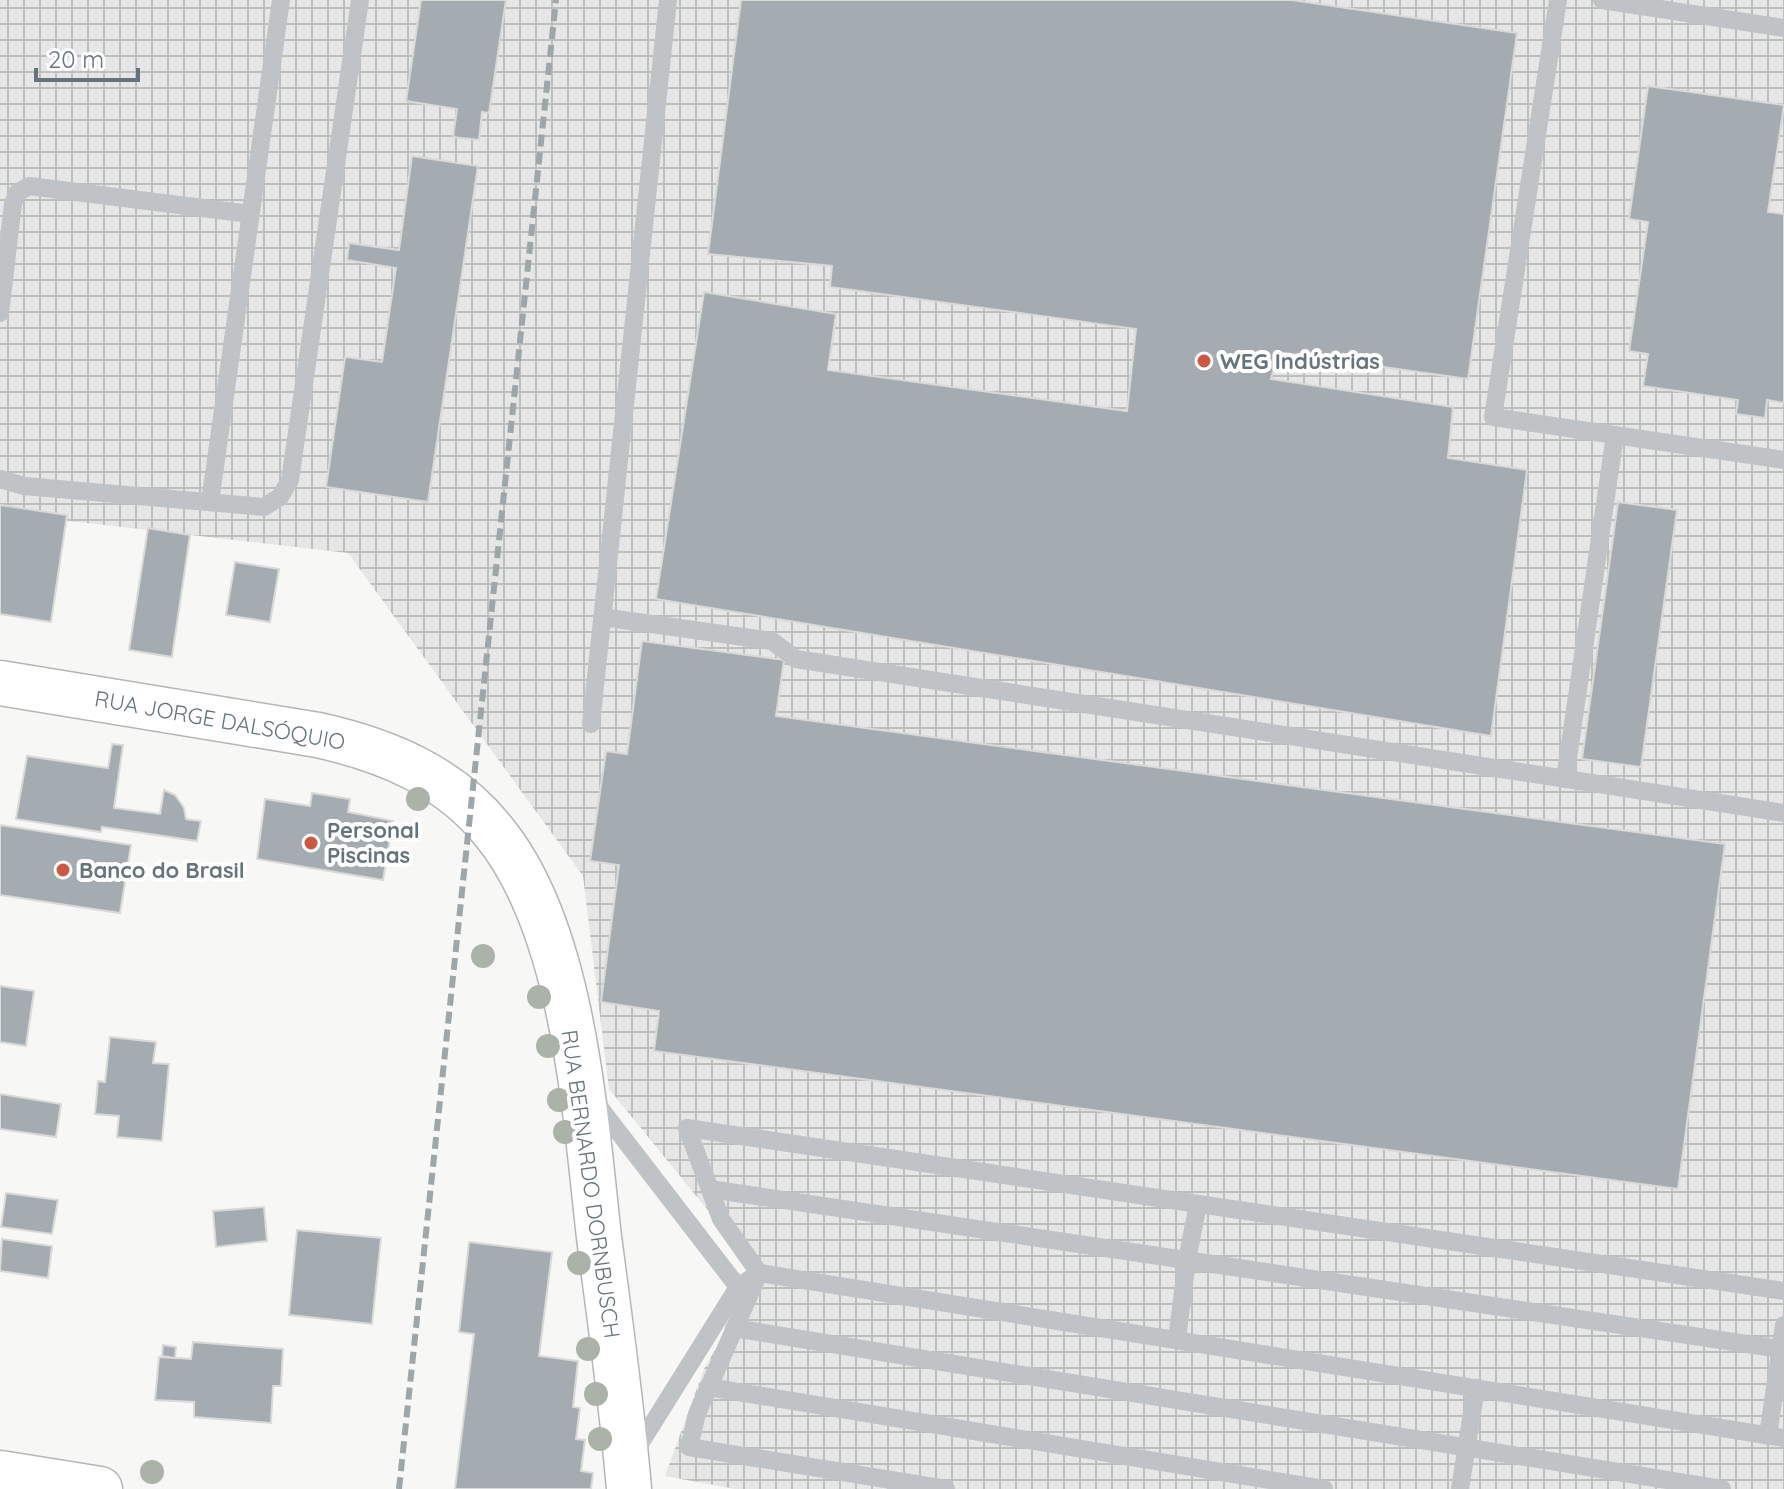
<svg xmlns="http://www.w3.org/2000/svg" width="1784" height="1489" viewBox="0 0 1784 1489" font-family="Quicksand,sans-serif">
	<defs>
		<pattern id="industrial-grid" width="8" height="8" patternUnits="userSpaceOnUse" patternTransform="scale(2)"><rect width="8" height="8" fill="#e5e6e5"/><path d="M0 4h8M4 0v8" fill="none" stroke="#bdbfbf"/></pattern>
	</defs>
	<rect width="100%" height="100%" fill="#f7f7f5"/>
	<!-- industrial -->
	<path fill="url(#industrial-grid)" d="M0,0H1784V1489H735L665,1476L704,1369L759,1273L609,1089L583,876L348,553L0,513Z"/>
	<!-- building -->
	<g fill="#a5acb1" stroke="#d9d9d7" stroke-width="2">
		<path d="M421,0H506L489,113L482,112L479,140L453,137L457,109L406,101Z"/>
		<path d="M741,0H1292L1517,33L1468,379L1278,352L1271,379L1453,407L1448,458L1527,470L1491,736L656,599L704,292L836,314L828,370L1127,411L1136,329L830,287L832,266L708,254Z"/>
		<path d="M1648,86L1784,105L1768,212L1784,214V403L1767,400L1765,418L1736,414L1738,400L1643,386L1648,354L1629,351L1648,222L1629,219Z"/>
		<path d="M412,156L478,166L428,502L326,487L345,357L382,362L396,268L347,260L349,243L399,250Z"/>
		<path d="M1618,502L1677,510L1641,767L1582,759Z"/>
		<path d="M0,505L67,515L51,622L0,614Z"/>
		<path d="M148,528L190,535L172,657L129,650Z"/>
		<path d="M235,562L279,569L270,622L226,615Z"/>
		<path d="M642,641L784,660L776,716L1725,844L1678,1189L654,1051L659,1011L601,1002L619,865L590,861L606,751L627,754Z"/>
		<path d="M112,744L123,745L114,808L160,814L164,790L175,795L184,808L186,819L201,821L197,841L102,827L101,832L16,819L27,756L108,768Z"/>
		<path d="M312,793L350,799L348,812L393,821L383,880L257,859L265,799L310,806Z"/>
		<path d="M0,825L131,845L120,913L0,895Z"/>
		<path d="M0,986L34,991L26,1046L0,1042Z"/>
		<path d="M110,1037L156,1042L153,1063L169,1064L162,1141L117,1137L119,1116L95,1114L98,1081L105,1082Z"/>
		<path d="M0,1094L61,1104L56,1137L0,1129Z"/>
		<path d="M6,1193L58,1200L52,1234L1,1227Z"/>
		<path d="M264,1207L267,1241L216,1247L213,1211Z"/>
		<path d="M297,1230L381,1238L372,1324L289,1315Z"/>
		<path d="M2,1239L52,1246L48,1278L0,1271Z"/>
		<path d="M469,1242L552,1252L539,1356L578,1361L573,1407L580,1408L576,1439L585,1440L581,1471L593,1473L591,1489H455L474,1334L459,1332Z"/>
		<path d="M193,1342L283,1349L281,1386H273L271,1423L194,1417V1402L155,1400L159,1357L191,1359Z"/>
		<path d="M163,1345L176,1347L175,1358L162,1356Z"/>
	</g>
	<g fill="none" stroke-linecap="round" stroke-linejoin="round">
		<defs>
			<path id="secondary" d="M0,1473L100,1489"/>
			<path id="highway" d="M0,683L318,735C385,750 450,776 494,832C574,930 585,1114 599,1237C610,1321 622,1405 629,1489"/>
		</defs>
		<!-- secondary casing -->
		<use href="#secondary" stroke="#b2b7ba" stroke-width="47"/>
		<!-- highway casing -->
		<use href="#highway" stroke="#b3b6b9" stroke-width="47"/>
		<!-- lane -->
		<g stroke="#bfc3c6" stroke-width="18">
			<path d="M1558,0L1493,417L1784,460"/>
			<path d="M1602,0L1784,28"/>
			<path d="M0,313L13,204L17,193L29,186L250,214"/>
			<path d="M0,479L24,486L264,507L280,497L290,480L360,0"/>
			<path d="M210,502L281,0"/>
			<path d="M602,617L772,641L796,659L1784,813"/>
			<path d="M591,724L668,0"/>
			<path d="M1565,779L1615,435"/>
			<path d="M593,1099L738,1287"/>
			<path d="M710,1189L1781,1349"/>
			<path d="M734,1328L1722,1489"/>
			<path d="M1177,1339L1187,1260L1198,1204"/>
			<path d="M708,1387L1324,1489"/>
			<path d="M1768,1436L1784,1325"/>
			<path d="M633,1455L738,1287L759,1273L1784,1438"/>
			<path d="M946,1489L689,1447L697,1414L759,1273L721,1219L687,1128L1784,1291"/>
			<path d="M1460,1489L1476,1388"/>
		</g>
		<!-- secondary -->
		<use href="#secondary" stroke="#fff" stroke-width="44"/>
		<!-- highway -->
		<use href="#highway" stroke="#fff" stroke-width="44"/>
		<!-- rail -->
		<path stroke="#9fa6aa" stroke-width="6" stroke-dasharray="12 6" stroke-linecap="butt" d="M399,1489L556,0"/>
	</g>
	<!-- trees -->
	<g fill="#abb2a7">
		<circle cx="418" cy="799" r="12"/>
		<circle cx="483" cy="956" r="12"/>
		<circle cx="539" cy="997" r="12"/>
		<circle cx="548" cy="1046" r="12"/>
		<circle cx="559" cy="1100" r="12"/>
		<circle cx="565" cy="1132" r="12"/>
		<circle cx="579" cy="1263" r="12"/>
		<circle cx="588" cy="1349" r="12"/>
		<circle cx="596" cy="1394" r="12"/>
		<circle cx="600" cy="1439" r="12"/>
		<circle cx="152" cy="1472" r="12"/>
	</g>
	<!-- markers -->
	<g fill="#cc5840" stroke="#fff" stroke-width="3">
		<circle cx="1204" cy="361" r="8"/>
		<circle cx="311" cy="843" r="8"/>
		<circle cx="63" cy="870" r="8"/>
	</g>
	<g text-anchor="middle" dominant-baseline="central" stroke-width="8" stroke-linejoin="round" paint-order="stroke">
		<!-- poi labels -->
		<g font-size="22" font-weight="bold" fill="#66747c" stroke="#fff" text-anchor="start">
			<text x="1220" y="361">WEG Indústrias</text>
			<text x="327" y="830">Personal<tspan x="327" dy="25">Piscinas</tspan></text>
			<text x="79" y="870">Banco do Brasil</text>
		</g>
		<!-- street labels -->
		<g font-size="22" fill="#66747c" stroke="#fff">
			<text transform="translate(220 720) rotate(10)">RUA JORGE DALSÓQUIO</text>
			<text transform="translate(591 1184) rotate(82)">RUA BERNARDO DORNBUSCH</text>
		</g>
	</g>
	<!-- scale -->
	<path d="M36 68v12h102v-12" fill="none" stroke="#66747c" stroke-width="4"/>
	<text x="48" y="68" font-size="24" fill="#66747c" stroke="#ffffff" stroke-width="6" paint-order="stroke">20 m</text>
</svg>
